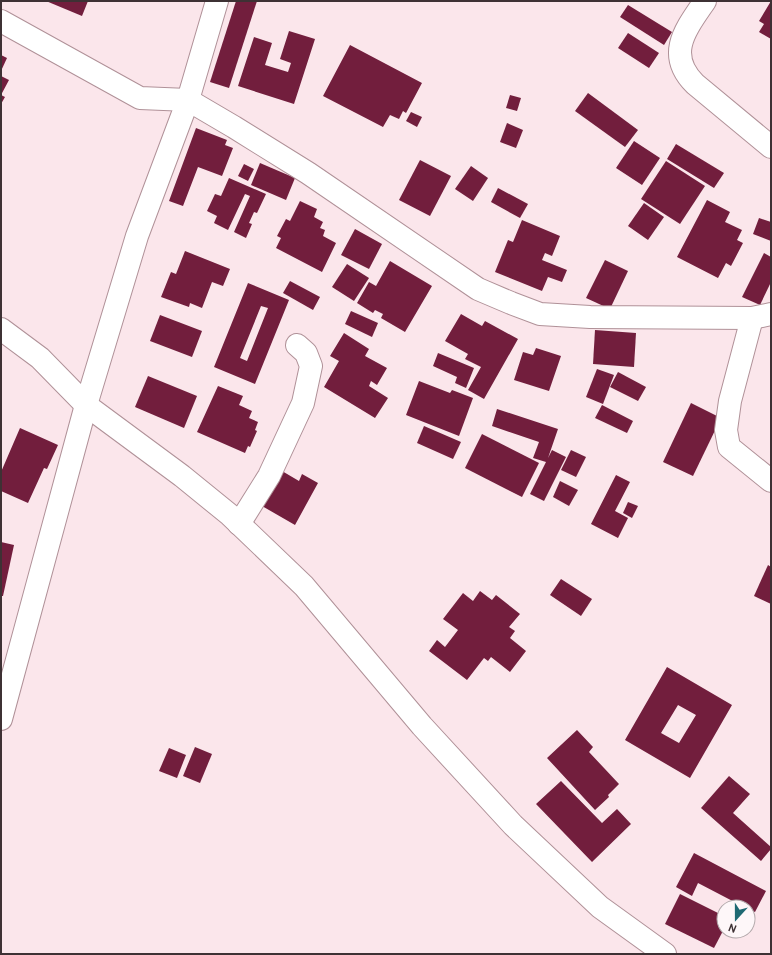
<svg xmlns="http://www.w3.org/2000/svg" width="772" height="955" viewBox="0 0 772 955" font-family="Overpass,sans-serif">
	<rect width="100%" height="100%" fill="#fbe6eb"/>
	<!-- building -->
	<g fill="#721e3d" fill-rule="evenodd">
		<path d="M46,1H88L82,16Z"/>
		<path d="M236,1H257L229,88L210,82Z"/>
		<path d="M771,1V39L759,32L764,24L759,21Z"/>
		<path d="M628,5L672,32L664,45L620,17Z"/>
		<path d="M289,31L315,39L294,104L238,86L254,37L272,43L265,65L288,72L291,63L280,59Z"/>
		<path d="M628,33L659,53L649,68L618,48Z"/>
		<path d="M350,45L422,83L406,113L403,111L399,119L390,115L383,127L323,96Z"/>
		<path d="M1,55L7,58L1,71Z"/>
		<path d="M1,76L9,80L1,95L5,97L1,104Z"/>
		<path d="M588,93L638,130L625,147L575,111Z"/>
		<path d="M510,95L521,98L517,111L506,108Z"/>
		<path d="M411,112L422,117L417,127L406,121Z"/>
		<path d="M507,123L523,130L516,148L500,142Z"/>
		<path d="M196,128L227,140L225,145L233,148L222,176L198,167L183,206L169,201Z"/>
		<path d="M634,141L660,158L642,185L616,168Z"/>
		<path d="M676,144L724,173L714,188L667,159Z"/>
		<path d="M420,160L451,176L430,216L399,200Z"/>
		<path d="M666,161L705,186L680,224L641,199Z"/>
		<path d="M260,163L295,178L286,200L251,185Z"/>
		<path d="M244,164L254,169L248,181L238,176Z"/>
		<path d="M471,166L488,178L473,201L455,189Z"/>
		<path d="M229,178L266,194L257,213L254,212L249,223L252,224L246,238L234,232L250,196L245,194L228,230L214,223L217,216L207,211L215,194L221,196Z"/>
		<path d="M498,188L528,204L520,218L491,202Z"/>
		<path d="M707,200L730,212L725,222L742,230L737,240L743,243L731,266L726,263L718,278L677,257Z"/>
		<path d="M300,201L317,209L314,217L323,222L320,228L325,230L323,236L336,243L322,272L276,248L281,238L277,236L286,219L290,221Z"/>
		<path d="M644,203L664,217L648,240L628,226Z"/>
		<path d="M759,218L771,222V241L753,234Z"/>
		<path d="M522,220L560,236L552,256L545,253L542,260L567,270L562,282L548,277L542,291L495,272L508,240L513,242Z"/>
		<path d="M355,229L382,244L369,269L341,255Z"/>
		<path d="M185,251L230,269L223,286L212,282L202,308L190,303L189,307L161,297L171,272L176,274Z"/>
		<path d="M764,253L771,257V282L760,305L742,297Z"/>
		<path d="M605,260L628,271L610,309L586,298Z"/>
		<path d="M390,261L432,286L405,332L381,318L383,314L375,310L373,313L357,303L369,282L376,286Z"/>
		<path d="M347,264L369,278L354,301L332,287Z"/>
		<path d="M290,281L320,297L313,310L283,293Z"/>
		<path d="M248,283L289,300L255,384L214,367ZM261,306L268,308L247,361L240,358Z"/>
		<path d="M351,311L378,323L372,337L345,324Z"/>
		<path d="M461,314L482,326L485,321L518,339L484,399L468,390L481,367L465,359L468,354L445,341Z"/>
		<path d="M160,315L202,331L192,357L150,341Z"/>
		<path d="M595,330L636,333L634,367L593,364Z"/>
		<path d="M344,333L369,349L365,356L387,368L377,385L371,381L369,386L388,398L375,418L324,387L339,361L330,356Z"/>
		<path d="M536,348L561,356L549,391L514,380L523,352L533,355Z"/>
		<path d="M438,353L474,368L466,388L455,383L457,377L433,366Z"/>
		<path d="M597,369L614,375L603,404L586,397Z"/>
		<path d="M618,372L646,387L638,401L610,387Z"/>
		<path d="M148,376L197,396L184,428L135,407Z"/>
		<path d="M419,381L450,393L452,390L473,398L459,436L406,415Z"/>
		<path d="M218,386L243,396L239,405L252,411L249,418L258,422L255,430L257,431L250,447L248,446L245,453L197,432Z"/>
		<path d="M691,403L721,418L693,476L663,462Z"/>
		<path d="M602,405L633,421L627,433L595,418Z"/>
		<path d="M497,409L558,429L548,458L552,450L566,457L544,501L530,494L546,462L533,458L539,442L492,426Z"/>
		<path d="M424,426L461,442L453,459L417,443Z"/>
		<path d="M20,428L58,445L47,469L44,468L28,503L1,491V472Z"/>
		<path d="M482,434L539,463L522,497L465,468Z"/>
		<path d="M571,450L586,457L576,477L561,470Z"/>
		<path d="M282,471L299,481L302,474L318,483L295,525L262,506Z"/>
		<path d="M616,475L630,482L615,511L628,518L618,538L591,524Z"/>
		<path d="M560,481L578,490L569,506L553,497Z"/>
		<path d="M628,502L638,506L632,518L623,513Z"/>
		<path d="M1,542L14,545L3,596H1Z"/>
		<path d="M768,565L771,567V604L754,596Z"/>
		<path d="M561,579L592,599L581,616L550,595Z"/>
		<path d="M480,591L492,600L496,595L520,614L509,627L515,631L510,638L526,651L510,672L491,657L488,661L484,658L467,680L429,651L437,640L445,647L458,630L443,619L463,593L473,601Z"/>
		<path d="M667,667L732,705L690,778L625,740ZM678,705L696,715L679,743L661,733Z"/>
		<path d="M577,730L593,747L589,752L619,784L608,795L609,797L595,810L547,758Z"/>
		<path d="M195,747L212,754L200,783L183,776Z"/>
		<path d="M169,748L186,755L177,778L159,771Z"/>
		<path d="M729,776L750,794L733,813L771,847V849L761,861L701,808Z"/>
		<path d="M561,781L602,823L617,809L631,824L592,862L536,804Z"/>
		<path d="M694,853L766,891L755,912L748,909V907H744L698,883L692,896L676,887Z"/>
		<path d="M680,894L724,916V929L714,948L665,924Z"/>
	</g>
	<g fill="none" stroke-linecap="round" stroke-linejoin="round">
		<defs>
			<g id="minor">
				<path d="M705,1C686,29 665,54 695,84L771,147"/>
				<path d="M1,21L140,98L188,100L234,127L308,173L478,289L511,303L540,314L590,317L752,318L771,314"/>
				<path d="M752,318L730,401L726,430L729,447L771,481"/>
				<path d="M1,329L40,358L86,405L182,476L230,515L304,586L422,726L513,825L600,907L665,954"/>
				<path d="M239,524L269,476L303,403L311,366L306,353L297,345"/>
				<path d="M1,719L86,405L137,236L188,100L217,1"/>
			</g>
		</defs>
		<!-- minor casing -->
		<use href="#minor" stroke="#b09198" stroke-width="24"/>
		<!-- minor -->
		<use href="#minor" stroke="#fff" stroke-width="22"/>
	</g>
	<!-- border -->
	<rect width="772" height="955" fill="none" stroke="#3e3134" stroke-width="4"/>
	<!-- north arrow -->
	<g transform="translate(736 919) rotate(201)"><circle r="19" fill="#fef7f9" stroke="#b1a8aa"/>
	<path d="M0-3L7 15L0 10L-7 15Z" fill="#1f6973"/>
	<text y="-6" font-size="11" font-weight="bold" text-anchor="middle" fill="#3e3134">N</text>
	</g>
</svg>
